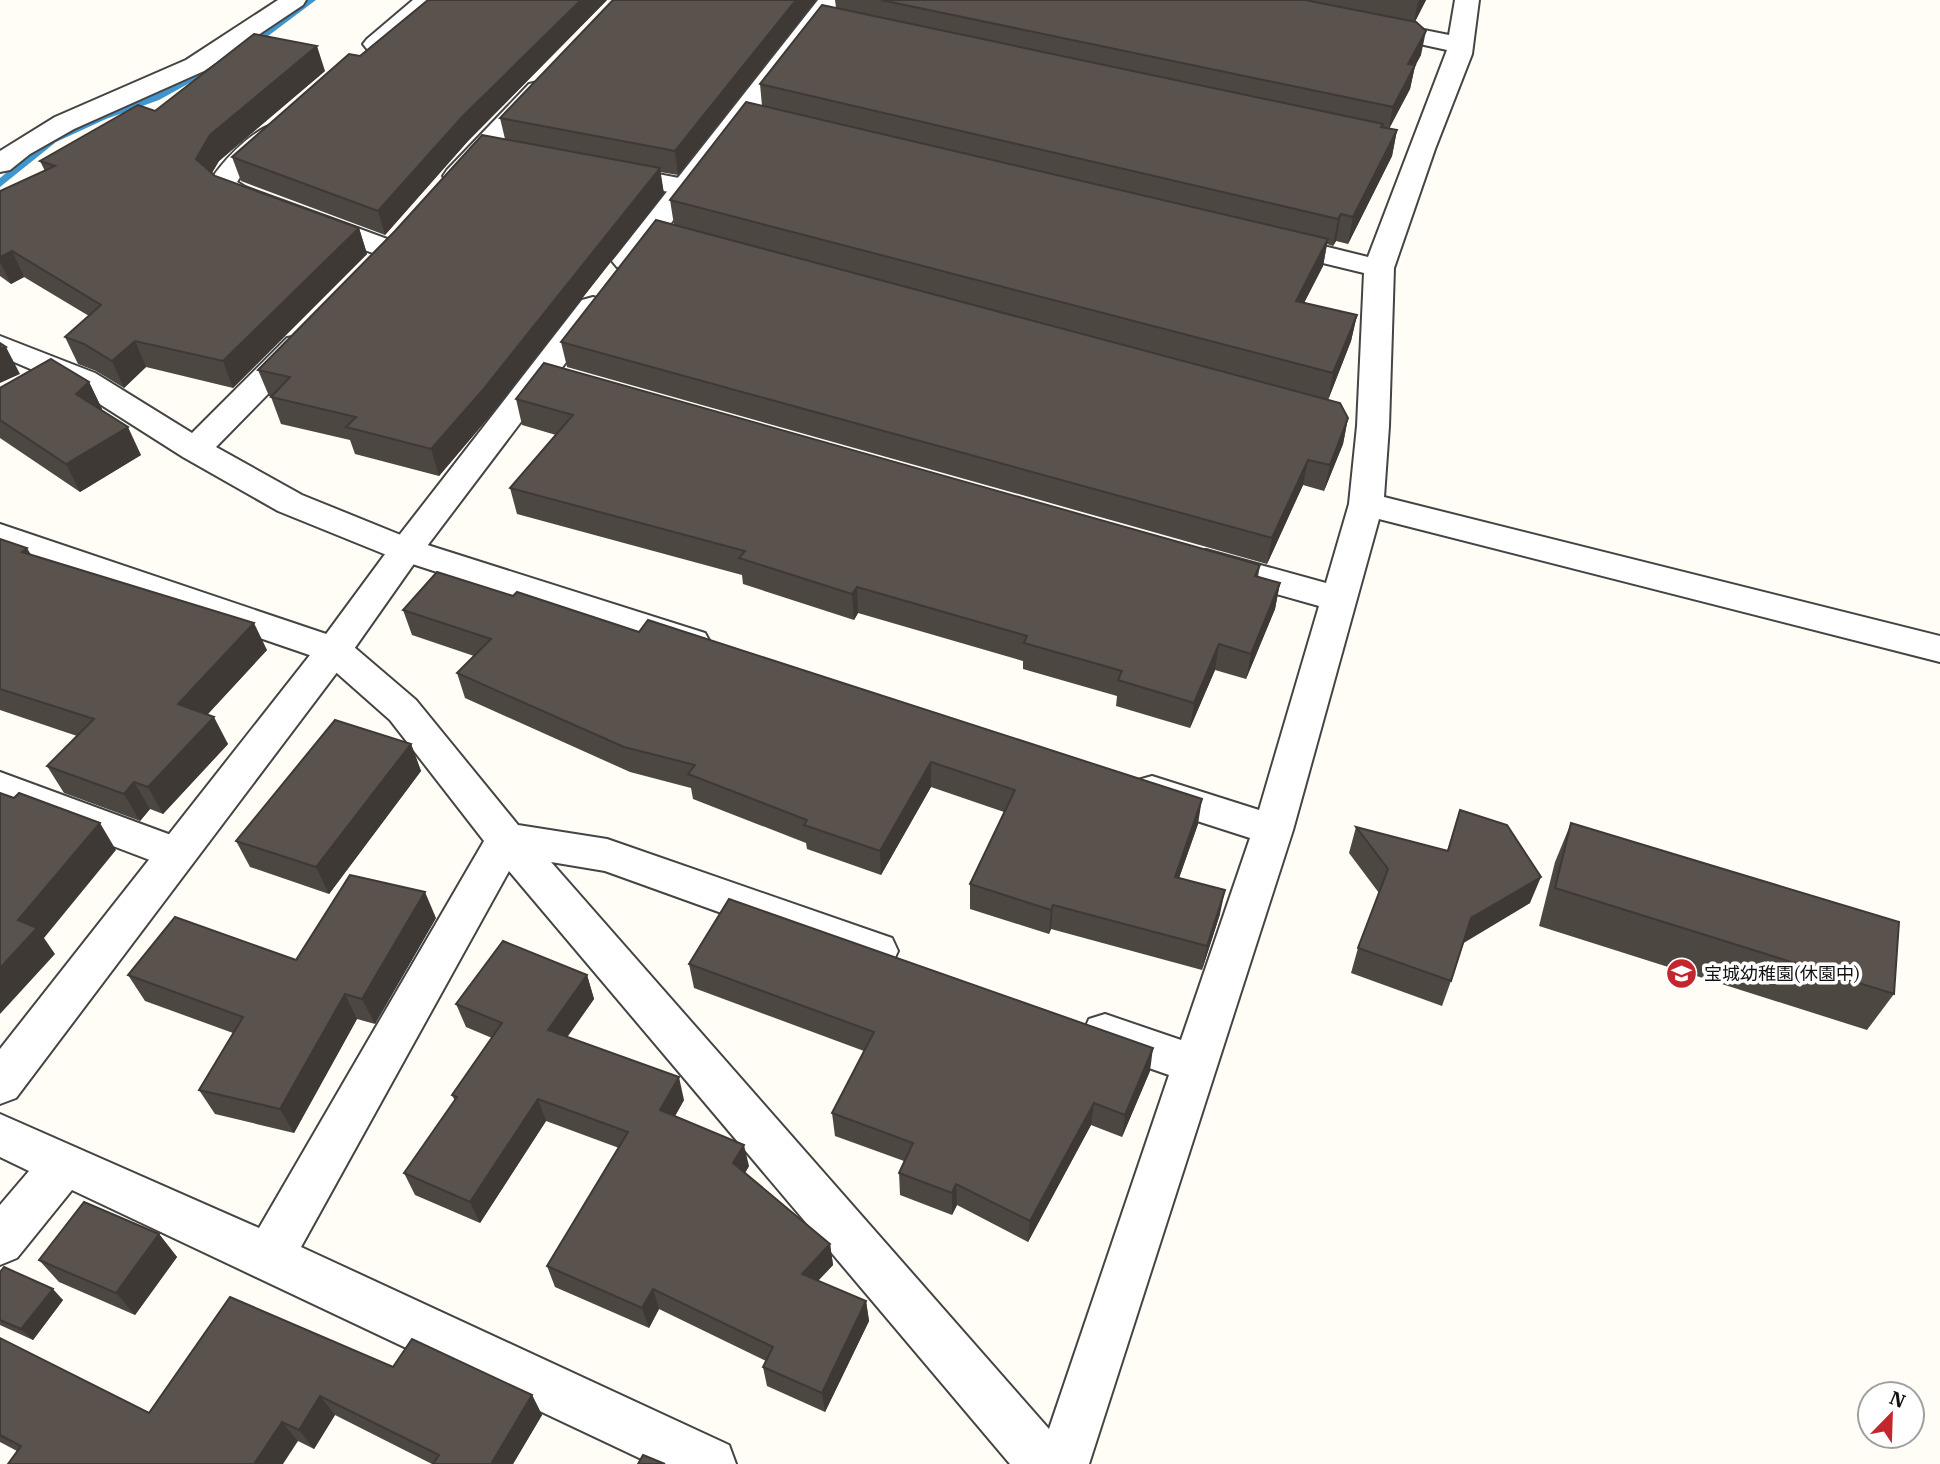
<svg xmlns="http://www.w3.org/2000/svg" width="1940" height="1464" viewBox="0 0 1940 1464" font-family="'IBM Plex Serif','Noto Sans JP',serif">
	<rect width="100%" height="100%" fill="#fffdf5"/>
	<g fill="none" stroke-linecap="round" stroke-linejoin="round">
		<!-- stream -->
		<g fill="#3f96cf" fill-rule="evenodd">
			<path d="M305,0H316L252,48H244V44Z"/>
			<path d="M222,58L231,60L159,100L106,119L56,142L0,187V178L48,138L98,115L151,96Z"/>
		</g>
		<defs>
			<g id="minor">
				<path d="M278,0H306L303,5L204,71L74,129L30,154L10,170L0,172V151L55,117L186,60Z"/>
				<path d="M413,0H440L385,49L376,52L367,49L363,44L367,39Z"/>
				<path d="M1455,0H1479L1472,54L1435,149L1394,268L1389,426L1384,497L1940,636V662L1379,519L1293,830L1089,1464H1010L509,871L301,1247L729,1445L736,1464H652L72,1190L17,1258L0,1265V1205L29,1171L0,1157V1114L259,1228L484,841L390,720L321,659L0,549V524L347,641L416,700L518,825L607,839L892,938L898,951L892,964L877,969L605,871L551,862L1049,1429L1169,1075L1089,1047L1083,1033L1089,1019L1105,1014L1181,1040L1250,838L1138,802L1132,791L1138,780L1152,776L1259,810L1319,606L1194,571L1188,562L1194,553L1206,550L1326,583L1349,504L1357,426L1364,273L1265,249L1260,243L1265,237L1275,234L1368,257L1447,50L1365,32L1362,27L1365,22L1374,20L1449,35Z"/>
				<path d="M538,82L547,84L551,90L547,96L467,182L457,184L447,182L443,176L447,170L529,84Z"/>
				<path d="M275,124L285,126L288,132L242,174L237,182L245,187L401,244L406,250L401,256L391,259L381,256L225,199L208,184C221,163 251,130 275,124Z"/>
				<path d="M610,165L695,181L699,187L695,193L685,195L600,179L596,173L600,167Z"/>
				<path d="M0,336L95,373L192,433L287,338L298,336L309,338L314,345L309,352L216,447L302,495L418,542L705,633L710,642L705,651L692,655L679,651L394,558L278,511L183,457L73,387L0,356Z"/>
				<path d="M0,772L190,842L196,854L190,866L176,870L0,803Z"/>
			</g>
			<g id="tertiary">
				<path d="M818,0H843L637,267L627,270L617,267L612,261L617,255Z"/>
				<path d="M593,297L604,300L608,306L604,312L418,558L347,659L16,1098L0,1104V1049L321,641L394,542L582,300Z"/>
			</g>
		</defs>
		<!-- minor casing -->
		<use href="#minor" stroke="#444" stroke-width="4"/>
		<!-- tertiary casing -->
		<use href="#tertiary" stroke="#444" stroke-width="4"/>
		<!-- minor -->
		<use href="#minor" fill="#fff" fill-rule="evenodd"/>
		<!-- tertiary -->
		<use href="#tertiary" fill="#fff" fill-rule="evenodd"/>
	</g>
	<!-- wall -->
	<g fill="#4d4742">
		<path d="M428,0H607L468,141L385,235L241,181L232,157L360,56Z"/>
		<path d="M613,0H816L678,175L660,172L664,194L489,417L439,476L355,454L350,440L281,424L271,397L269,396L258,370L505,139L500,118Z"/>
		<path d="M835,0H1426L1415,22L1421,55L1415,66L1410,89L1389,128L1397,130L1392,156L1348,244L1336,241L1333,246L1327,244L1323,266L1304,303L1357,315L1351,341L1328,400L1348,418L1343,444L1324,491L1303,485L1267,564L567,367L561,342L674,225L670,200L762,106L760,84L836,8Z"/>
		<path d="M325,71L219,161L212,173L215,176L359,228L367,254L233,388L146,367L124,388L96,371L78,364L65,337L89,316L24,277L11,284L0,276V191L45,171L40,161L155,111Z"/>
		<path d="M89,382L102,409L101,410L141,455L80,492L0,438V388Z"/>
		<path d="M516,399L1260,565L1258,577L1280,583L1275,609L1246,679L1215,670L1190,728L1116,706L1117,696L1023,669V661L858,613L854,620L743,584L742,575L517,514L510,488L556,435L522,425Z"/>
		<path d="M0,539L31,555L267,650L208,714L228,744L163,814L150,809L140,821L64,793L47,766L77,736L0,710Z"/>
		<path d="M403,610L1198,824L1179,878L1220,914L1202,970L1051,929L1049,934L970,909V884L1004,812L931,787L881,875L807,849L806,843L693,799L691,788L630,772L465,698L457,673L474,656L412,635Z"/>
		<path d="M411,744L421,771L329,894L250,867L236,841Z"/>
		<path d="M1460,810L1530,903L1464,942L1451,981L1442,1006L1351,973L1358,948L1379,893L1349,853L1356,827L1447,851Z"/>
		<path d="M1571,823L1894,994L1867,1030L1539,926L1555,862Z"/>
		<path d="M436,918L375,1024L357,1019L294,1133L215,1114L199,1090L233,1033L145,1001L128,975L296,960Z"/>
		<path d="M689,964L1150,1071L1122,1137L1091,1125L1028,1242L957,1205L952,1215L900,1195L899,1173L904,1161L835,1136L832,1113L864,1051L694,988Z"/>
		<path d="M587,975L594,999L567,1037L684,1100L675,1116L749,1166L745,1173L830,1244L833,1265L818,1281L866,1301L869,1321L825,1412L767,1386L763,1367L766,1361L659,1309L649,1328L555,1287L547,1266L619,1148L546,1121L480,1223L415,1195L404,1173L455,1101L452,1095L492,1038L466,1027L456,1004Z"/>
		<path d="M159,1234L177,1257L135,1315L59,1282L39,1260Z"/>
		<path d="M0,1272L63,1300L33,1340L0,1325Z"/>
		<path d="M0,1338L149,1413L393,1367L532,1395L542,1415L513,1464H432L335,1415L314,1449L298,1441L17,1451L0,1442Z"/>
	</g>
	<!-- shaded-wall -->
	<g fill="#3f3936">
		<path d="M581,0H607L468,141L385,235L378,211L462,117Z"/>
		<path d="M796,0H816L678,175L675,151Z"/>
		<path d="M1419,0H1426L1413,25L1418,2Z"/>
		<path d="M1426,31L1421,55L1415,66L1410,89L1388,131L1393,107L1408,64Z"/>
		<path d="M317,46L325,71L219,161L205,184L196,159L210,135Z"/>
		<path d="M1397,130L1392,156L1348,244L1353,217Z"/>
		<path d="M660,168L664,194L489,417L439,476L431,449Z"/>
		<path d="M1341,214L1336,241L1333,246L1338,219Z"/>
		<path d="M359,228L367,254L233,388L223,361Z"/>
		<path d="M1328,239L1323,266L1291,328L1296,301Z"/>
		<path d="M12,251L24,277L11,284L0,262V257Z"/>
		<path d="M1357,315L1351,341L1328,400L1333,373Z"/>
		<path d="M135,341L146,367L124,388L112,361Z"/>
		<path d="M6,347L20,374L0,383V349Z"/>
		<path d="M89,382L102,409L89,421L76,394Z"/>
		<path d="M1348,418L1343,444L1324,491L1330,465Z"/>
		<path d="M128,427L141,455L80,492L66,464Z"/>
		<path d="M1308,460L1303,485L1267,564L1272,538Z"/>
		<path d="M27,548L43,575L22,552Z"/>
		<path d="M1280,583L1275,609L1246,679L1251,654Z"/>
		<path d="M857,587L858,613L854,620L852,594Z"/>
		<path d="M254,623L267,650L192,731L178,704Z"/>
		<path d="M1219,644L1215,670L1190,728L1194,703Z"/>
		<path d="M214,717L228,744L163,814L148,787Z"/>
		<path d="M411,744L421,771L329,894L316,867Z"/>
		<path d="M931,762V787L881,875L880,851Z"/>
		<path d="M134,782L150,809L140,821L124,794Z"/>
		<path d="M1202,799L1198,824L1171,901L1175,877Z"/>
		<path d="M100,823L116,850L44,938L55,954L0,1014V968L18,920Z"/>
		<path d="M1541,877L1530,903L1462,944L1471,918Z"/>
		<path d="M1225,890L1220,914L1202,970L1207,946Z"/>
		<path d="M425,892L436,918L375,1024L362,999Z"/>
		<path d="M1053,905L1051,929L1049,934L1051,910Z"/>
		<path d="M587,975L594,999L556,1053L548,1030Z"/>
		<path d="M345,994L357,1019L294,1133L280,1109Z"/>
		<path d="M1153,1048L1150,1071L1122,1137L1125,1115Z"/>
		<path d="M679,1077L684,1100L666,1132L660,1110Z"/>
		<path d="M538,1099L546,1121L480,1223L470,1202Z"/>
		<path d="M1094,1103L1091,1125L1028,1242L1030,1221Z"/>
		<path d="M744,1145L749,1166L738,1185L733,1163Z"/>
		<path d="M956,1184L957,1205L952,1215V1193Z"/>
		<path d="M159,1234L177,1257L135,1315L116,1293Z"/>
		<path d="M830,1244L833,1265L805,1294L802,1274Z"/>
		<path d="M53,1289L63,1300L33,1340L21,1329Z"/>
		<path d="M653,1289L659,1309L649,1328L642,1308Z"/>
		<path d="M866,1301L869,1321L825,1412L822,1393Z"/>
		<path d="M532,1395L542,1415L513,1464H491Z"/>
		<path d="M320,1396L335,1415L314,1449L299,1430Z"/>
		<path d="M282,1422L298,1441L283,1464H254Z"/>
	</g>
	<!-- building -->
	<g fill="#5a524d" stroke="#3f3936" stroke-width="2">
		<path d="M428,0H581L462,117L378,211L232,157L349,54L360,56Z"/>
		<path d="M613,0H796L675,151L500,118Z"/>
		<path d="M881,0H1305L1416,22L1426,31L1408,64L1415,65L1393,107Z"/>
		<path d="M822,5L1383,124L1381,127L1397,130L1353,217L1341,214L1338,219L760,84Z"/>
		<path d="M254,34L317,46L210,135L196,159L215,176L359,228L223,361L135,341L112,361L84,344L65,337L101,305L12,251L0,257V191L55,166L40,161L138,105L155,111Z"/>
		<path d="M746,102L1328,239L1296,301L1357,315L1333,373L670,200Z"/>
		<path d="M482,135L660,168L482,391L431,449L346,427L356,417L271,397L290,377L258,370L395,231Z"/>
		<path d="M656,220L1340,403L1348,418L1330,465L1308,460L1272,538L561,342Z"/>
		<path d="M0,343L6,347L0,349Z"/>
		<path d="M51,359L89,382L76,394L128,427L66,464L0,420V388Z"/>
		<path d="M544,363L1260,565L1255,576L1280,583L1251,654L1219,644L1194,703L1118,680L1122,671L1024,643L1027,636L857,587L852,594L739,558L745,551L510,488L573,415L516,399Z"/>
		<path d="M0,539L27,548L22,552L254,623L178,704L214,717L148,787L134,782L124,794L47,766L94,719L0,689Z"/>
		<path d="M437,572L513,596L517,592L639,632L648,620L1202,799L1175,877L1225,890L1207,946L1053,905L1051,910L970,884L1015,790L931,762L880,851L804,825L807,820L688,774L695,765L624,747L457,673L491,639L403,610Z"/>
		<path d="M335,720L411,744L316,867L236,841Z"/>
		<path d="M0,793L14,798L19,793L100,823L18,920L37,928L0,968Z"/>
		<path d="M1460,810L1507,825L1541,877L1471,918L1451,981L1358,948L1388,869L1356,827L1448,851Z"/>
		<path d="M1571,823L1899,922L1894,994L1555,888Z"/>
		<path d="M350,875L425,892L362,999L345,994L280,1109L199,1090L243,1017L128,975L175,917L296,960Z"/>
		<path d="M729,899L1153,1048L1125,1115L1094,1103L1030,1221L956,1184L952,1193L899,1173L913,1143L832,1113L874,1032L689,964Z"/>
		<path d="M503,941L587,975L548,1030L679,1077L660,1110L744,1145L733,1163L830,1244L802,1274L866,1301L822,1393L763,1367L773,1347L653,1289L642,1308L547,1266L628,1132L538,1099L470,1202L404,1173L457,1097L452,1095L502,1023L456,1004Z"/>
		<path d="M84,1202L159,1234L116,1293L39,1260Z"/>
		<path d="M4,1267L53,1289L21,1329L0,1320V1272Z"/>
		<path d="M230,1297L393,1367L412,1339L532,1395L491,1464H433L439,1455L320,1396L299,1430L282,1422L254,1464H8L21,1446L0,1435V1338L149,1413Z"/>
		<path d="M643,1455L665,1464H638Z"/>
	</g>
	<!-- icons -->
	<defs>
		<symbol id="school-disc" viewBox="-11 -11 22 22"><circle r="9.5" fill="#c4262e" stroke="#fff"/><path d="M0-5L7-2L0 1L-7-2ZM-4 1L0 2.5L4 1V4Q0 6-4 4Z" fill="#fff"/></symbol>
	</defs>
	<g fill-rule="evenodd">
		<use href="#school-disc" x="1664" y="956" width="35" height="35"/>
	</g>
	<g text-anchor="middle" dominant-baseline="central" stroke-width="7" stroke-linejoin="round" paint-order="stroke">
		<!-- poi labels -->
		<g font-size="18" fill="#111" stroke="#fff" text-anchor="start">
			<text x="1704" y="973">宝城幼稚園(休園中)</text>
		</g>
	</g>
	<!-- north arrow -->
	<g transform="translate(1891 1415) rotate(23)"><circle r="33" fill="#ffffff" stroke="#a0a0a0" stroke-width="2"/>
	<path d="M0-5L12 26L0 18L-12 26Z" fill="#c4262e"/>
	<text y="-10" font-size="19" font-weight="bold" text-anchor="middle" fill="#111111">N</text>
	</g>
</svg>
